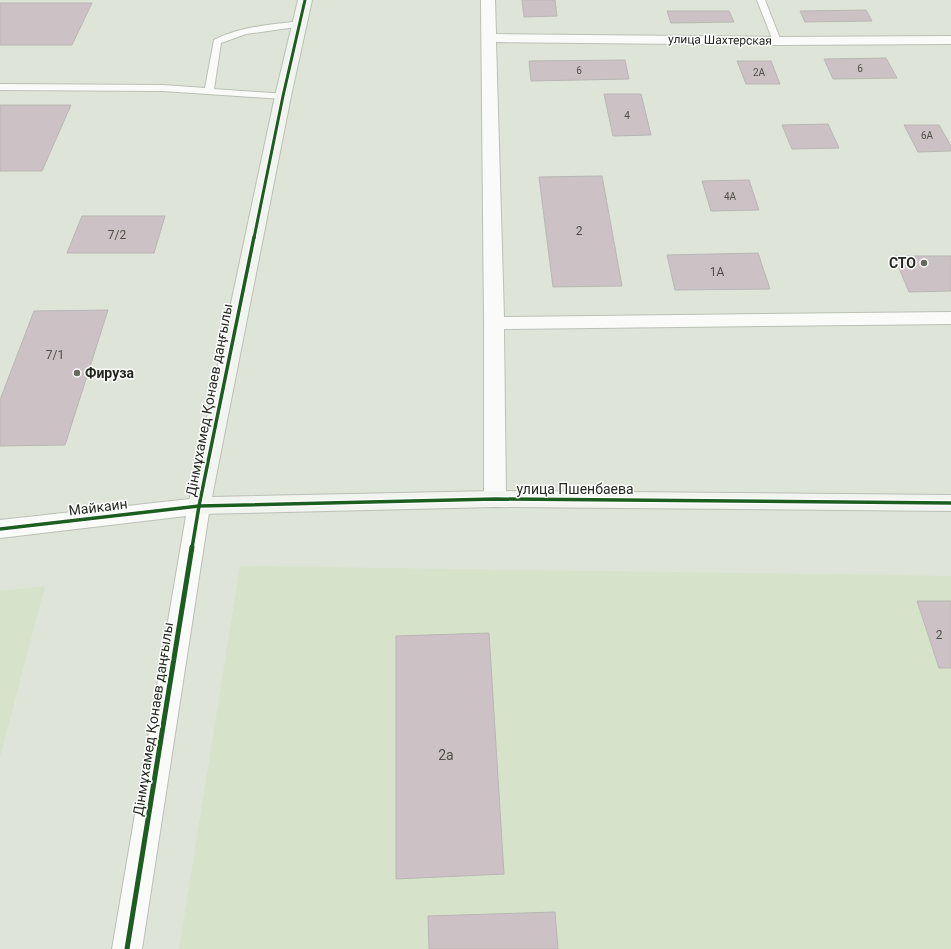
<svg xmlns="http://www.w3.org/2000/svg" width="951" height="949" viewBox="0 0 951 949" font-family="Roboto,sans-serif">
	<rect width="100%" height="100%" fill="#dee4d7"/>
	<!-- built -->
	<g fill="#d7e2cb">
		<path d="M240,566L951,576V949H179Z"/>
		<path d="M45,586L0,757V591Z"/>
	</g>
	<!-- building -->
	<g fill="#ccc1c5" stroke="#b9b7b4">
		<path d="M522,0H555L557,16L524,17Z"/>
		<path d="M0,3H92L72,45H0Z"/>
		<path d="M866,10L872,21L805,22L800,11Z"/>
		<path d="M667,11H729L734,22L671,23Z"/>
		<path d="M886,58L897,78L833,79L824,59Z"/>
		<path d="M625,60L629,79L531,81L529,61Z"/>
		<path d="M737,61H771L780,84H746Z"/>
		<path d="M604,94H641L651,135L613,136Z"/>
		<path d="M0,105H71L42,171H0Z"/>
		<path d="M828,124L839,148L792,149L782,125Z"/>
		<path d="M904,125H939L951,146V151L918,152Z"/>
		<path d="M602,176L622,286L553,287L539,177Z"/>
		<path d="M749,180L759,210L711,211L702,181Z"/>
		<path d="M82,216H165L154,253H67Z"/>
		<path d="M758,253L770,289L675,290L667,255Z"/>
		<path d="M894,256H951V291L909,292Z"/>
		<path d="M108,310L65,445L0,446V400L34,311Z"/>
		<path d="M917,601H951V668H939Z"/>
		<path d="M489,633L504,874L396,879V636Z"/>
		<path d="M555,912L558,949H429L428,916Z"/>
	</g>
	<g fill="none" stroke-linecap="round" stroke-linejoin="round">
		<defs>
			<g id="lane">
				<path d="M757,0H765L781,41L780,43H774L773,41Z"/>
				<path d="M300,21L304,24L303,26L246,34L221,43L214,89L286,94L288,96L286,98L283,99L163,91L0,90V84L163,85L205,88L214,40C241,26 271,25 300,21Z"/>
			</g>
			<g id="street">
				<path d="M481,0H495L496,34L777,37L951,36V44L777,45L496,42L504,317L951,312V324L504,329L506,499L503,505L495,507L487,505L484,499V323Z"/>
				<path d="M199,498L207,500L210,506L142,949H112L186,516L0,538V520Z"/>
			</g>
			<path id="secondary" d="M298,0H312L291,96L212,497L495,491L951,495V511L495,507L199,514L191,512L188,506L275,96Z"/>
		</defs>
		<!-- lane casing -->
		<use href="#lane" stroke="#bbc0b6" stroke-width="2"/>
		<!-- street casing -->
		<use href="#street" stroke="#bbc0b6" stroke-width="2"/>
		<!-- secondary casing -->
		<use href="#secondary" stroke="#bbc0b6" stroke-width="2"/>
		<!-- lane -->
		<use href="#lane" fill="#fafbf9" fill-rule="evenodd"/>
		<!-- street -->
		<use href="#street" fill="#fafbf9" fill-rule="evenodd"/>
		<!-- secondary -->
		<use href="#secondary" fill="#f2f4ef" fill-rule="evenodd"/>
		<defs>
			<path id="cycleway-far2" d="M254,238L283,96L305,0"/>
			<g id="cycleway-far1">
				<path d="M0,529L199,506L495,499L951,503"/>
				<path d="M192,548L199,506L254,237"/>
			</g>
			<path id="cycleway" d="M127,949L192,547"/>
		</defs>
		<!-- cycleway-far2 casing -->
		<use href="#cycleway-far2" stroke="#fff" stroke-width="5"/>
		<!-- cycleway-far1 casing -->
		<use href="#cycleway-far1" stroke="#fff" stroke-width="6"/>
		<!-- cycleway casing -->
		<use href="#cycleway" stroke="#fff" stroke-width="8"/>
		<!-- cycleway-far2 -->
		<use href="#cycleway-far2" stroke="#1b5e20" stroke-width="3"/>
		<!-- cycleway-far1 -->
		<use href="#cycleway-far1" stroke="#1b5e20" stroke-width="3.5"/>
		<!-- cycleway -->
		<use href="#cycleway" stroke="#1b5e20" stroke-width="5"/>
	</g>
	<!-- markers -->
	<g fill="#656a5f" stroke="#fff" stroke-width="1.5">
		<circle cx="924" cy="263" r="4"/>
		<circle cx="77" cy="373" r="4"/>
	</g>
	<g text-anchor="middle" dominant-baseline="central" stroke-width="3" stroke-linejoin="round" paint-order="stroke">
		<!-- far-number labels -->
		<g font-size="10" fill="#4e4f48">
			<text x="860" y="68">6</text>
			<text x="579" y="70">6</text>
			<text x="759" y="72">2А</text>
			<text x="627" y="115">4</text>
			<text x="927" y="135">6А</text>
			<text x="730" y="196">4А</text>
		</g>
		<!-- far-street labels -->
		<g font-size="12" fill="#24291f" stroke="#fff">
			<text transform="translate(720 40) rotate(1)">улица Шахтерская</text>
		</g>
		<!-- number labels -->
		<g font-size="12" fill="#4e4f48">
			<text x="579" y="231">2</text>
			<text x="117" y="235">7/2</text>
			<text x="717" y="272">1А</text>
			<text x="55" y="355">7/1</text>
			<text x="939" y="635">2</text>
		</g>
		<!-- poi labels -->
		<g font-size="14" font-weight="bold" fill="#24291f" stroke="#fff" text-anchor="end">
			<text x="916" y="263">СТО</text>
			<text x="85" y="373" text-anchor="start">Фируза</text>
		</g>
		<!-- street labels -->
		<g font-size="14" fill="#24291f" stroke="#fff">
			<text transform="translate(209 400) rotate(-79)">Дінмұхамед Қонаев даңғылы</text>
			<text x="575" y="489">улица Пшенбаева</text>
			<text transform="translate(98 507) rotate(-7)">Майкаин</text>
			<text transform="translate(153 719) rotate(-81)">Дінмұхамед Қонаев даңғылы</text>
		</g>
		<!-- near-number labels -->
		<g font-size="14" fill="#4e4f48">
			<text x="446" y="755">2а</text>
		</g>
	</g>
</svg>
